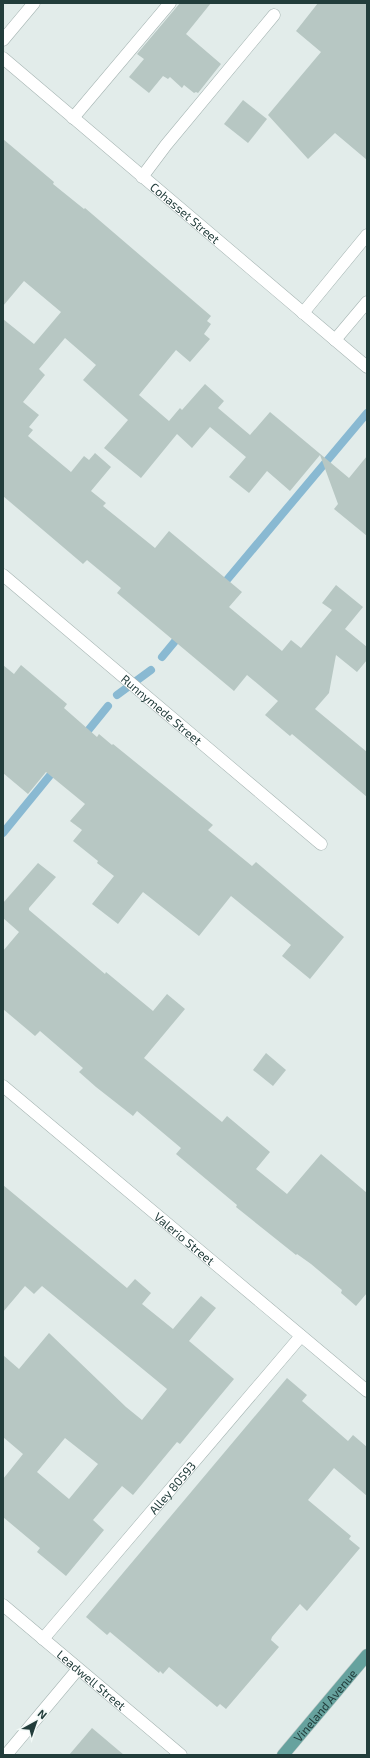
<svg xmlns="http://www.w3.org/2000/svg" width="370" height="1758" viewBox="0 0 370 1758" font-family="'Exo 2',sans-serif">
	<rect width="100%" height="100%" fill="#e2ecea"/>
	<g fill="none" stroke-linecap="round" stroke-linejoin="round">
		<!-- stream -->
		<g stroke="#89b9d2" stroke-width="8">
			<path d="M221,587L367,413"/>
			<path d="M162,657L181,634"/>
			<path d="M117,695L151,670"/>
			<path d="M82,738L108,706"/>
			<path d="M3,833L56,768"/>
		</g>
	</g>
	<!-- building -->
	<g fill="#b7c7c3" fill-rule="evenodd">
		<path d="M180,3H211L186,34L221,64L198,93L196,92L194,93L184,85L182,88L170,77L168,79L163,76L149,93L129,77L144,59L137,54Z"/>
		<path d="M318,3H367V160L335,133L308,159L268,115L321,52L296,31Z"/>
		<path d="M243,100L267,119L248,143L224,124Z"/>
		<path d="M3,139L54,182L53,184L84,209L85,208L211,316L207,321L211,324L204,334L210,339L190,362L176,350L139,395L169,421L180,408L182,410L205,384L224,401L218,408L250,435L270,412L349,478L367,456V536L334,509L338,504L320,455L290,491L267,471L249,493L229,477L246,457L210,427L192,448L177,434L141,478L104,448L128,420L83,380L96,365L65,338L39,369L45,375L23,402L39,415L29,427L33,430L28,436L71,472L84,456L89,460L95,453L111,467L91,491L106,503L103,506L155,548L169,531L242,592L229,607L282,651L291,640L301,648L332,610L322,603L336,585L363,607L345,629L367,647V660L357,672L336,655L329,693L315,709L367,752V797L292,734L290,736L265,715L278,701L247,675L234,691L117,593L121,588L87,560L83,564L3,496V319L34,344L61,312L24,281L3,306Z"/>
		<path d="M3,665L14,674L21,665L67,704L64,708L97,737L99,734L112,745L113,744L213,825L208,830L252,866L256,862L344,937L310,979L282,956L291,945L231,896L199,936L143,892L118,924L92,904L114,876L97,863L98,861L73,841L82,830L70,821L85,804L46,772L28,794L3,773Z"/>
		<path d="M38,863L56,877L29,908V910L105,974L106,972L153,1011L167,994L185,1009L144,1058L222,1122L227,1116L270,1152L256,1169L287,1194L321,1154L367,1193V1293L356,1306L341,1293L342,1290L311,1264L297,1254L296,1255L236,1207L237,1205L176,1154L181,1148L137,1111L133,1116L96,1087L79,1072L83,1068L40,1031L35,1036L3,1009V951L19,932L3,918V903Z"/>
		<path d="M266,1053L286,1070L273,1086L253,1070Z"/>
		<path d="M3,1185L127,1288L135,1279L151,1293L142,1304L173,1329L201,1296L216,1308L189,1341L234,1379L180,1444L177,1442L133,1495L122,1486L93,1520L104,1530L66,1576L37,1552L40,1548L3,1517V1479L23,1454L3,1437V1355L19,1369L49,1333L126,1407L142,1420L167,1389L42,1286L34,1294L25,1286L3,1312ZM65,1438L98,1464L69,1499L37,1472Z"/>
		<path d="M287,1378L307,1395L302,1401L348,1441L353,1435L367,1447V1496L334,1468L308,1500L351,1536L349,1539L360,1548L307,1611L300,1604L272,1637L271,1640L279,1647L226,1709L220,1704L217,1707L169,1667L163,1674L160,1671L159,1673L110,1632L107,1635L86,1617Z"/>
		<path d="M92,1728L124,1755H69Z"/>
	</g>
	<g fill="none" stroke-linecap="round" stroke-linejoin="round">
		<defs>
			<g id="minor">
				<path d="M3,40L34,3"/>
				<path id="s1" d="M3,58L367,367"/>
				<path d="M73,118L170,3"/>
				<path d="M142,177L166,145L274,15"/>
				<path d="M303,313L367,235"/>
				<path d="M335,340L367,302"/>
				<path id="s2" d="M3,575L321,844"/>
				<path id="s3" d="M3,1086L367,1391"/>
				<path id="s4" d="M3,1605L181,1755"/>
				<path id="s5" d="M43,1639L301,1336"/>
				<path d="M6,1755L78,1669"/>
			</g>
			<g id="major">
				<path id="s6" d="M283,1755L367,1655"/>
			</g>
		</defs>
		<!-- minor casing -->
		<use href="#minor" stroke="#a5b4b2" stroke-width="13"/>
		<!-- major casing -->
		<use href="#major" stroke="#c1c9c8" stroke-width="13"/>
		<!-- minor -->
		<use href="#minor" stroke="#fff" stroke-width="12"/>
		<!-- major -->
		<use href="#major" stroke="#66a29e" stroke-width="12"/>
	</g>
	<g text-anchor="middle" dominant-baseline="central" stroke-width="3" stroke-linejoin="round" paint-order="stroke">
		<!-- street labels -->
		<g font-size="12" fill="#223d3b" stroke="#f2f9f7">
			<text stroke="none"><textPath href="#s1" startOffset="239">Cohasset Street</textPath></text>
			<text stroke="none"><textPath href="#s2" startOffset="208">Runnymede Street</textPath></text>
			<text stroke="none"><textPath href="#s3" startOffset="237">Valerio Street</textPath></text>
			<text stroke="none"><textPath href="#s5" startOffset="199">Alley 80593</textPath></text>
			<text stroke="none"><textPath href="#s4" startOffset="116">Leadwell Street</textPath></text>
			<text stroke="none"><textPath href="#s6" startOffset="65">Vineland Avenue</textPath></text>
		</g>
	</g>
	<!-- border -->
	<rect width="370" height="1758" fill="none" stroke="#223d3b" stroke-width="8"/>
	<!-- north arrow -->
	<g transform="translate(36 1722) rotate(40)" stroke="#f2f9f7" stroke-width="3" paint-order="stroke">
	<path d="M0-3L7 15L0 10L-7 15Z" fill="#223d3b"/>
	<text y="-6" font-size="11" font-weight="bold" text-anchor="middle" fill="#223d3b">N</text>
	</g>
</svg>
